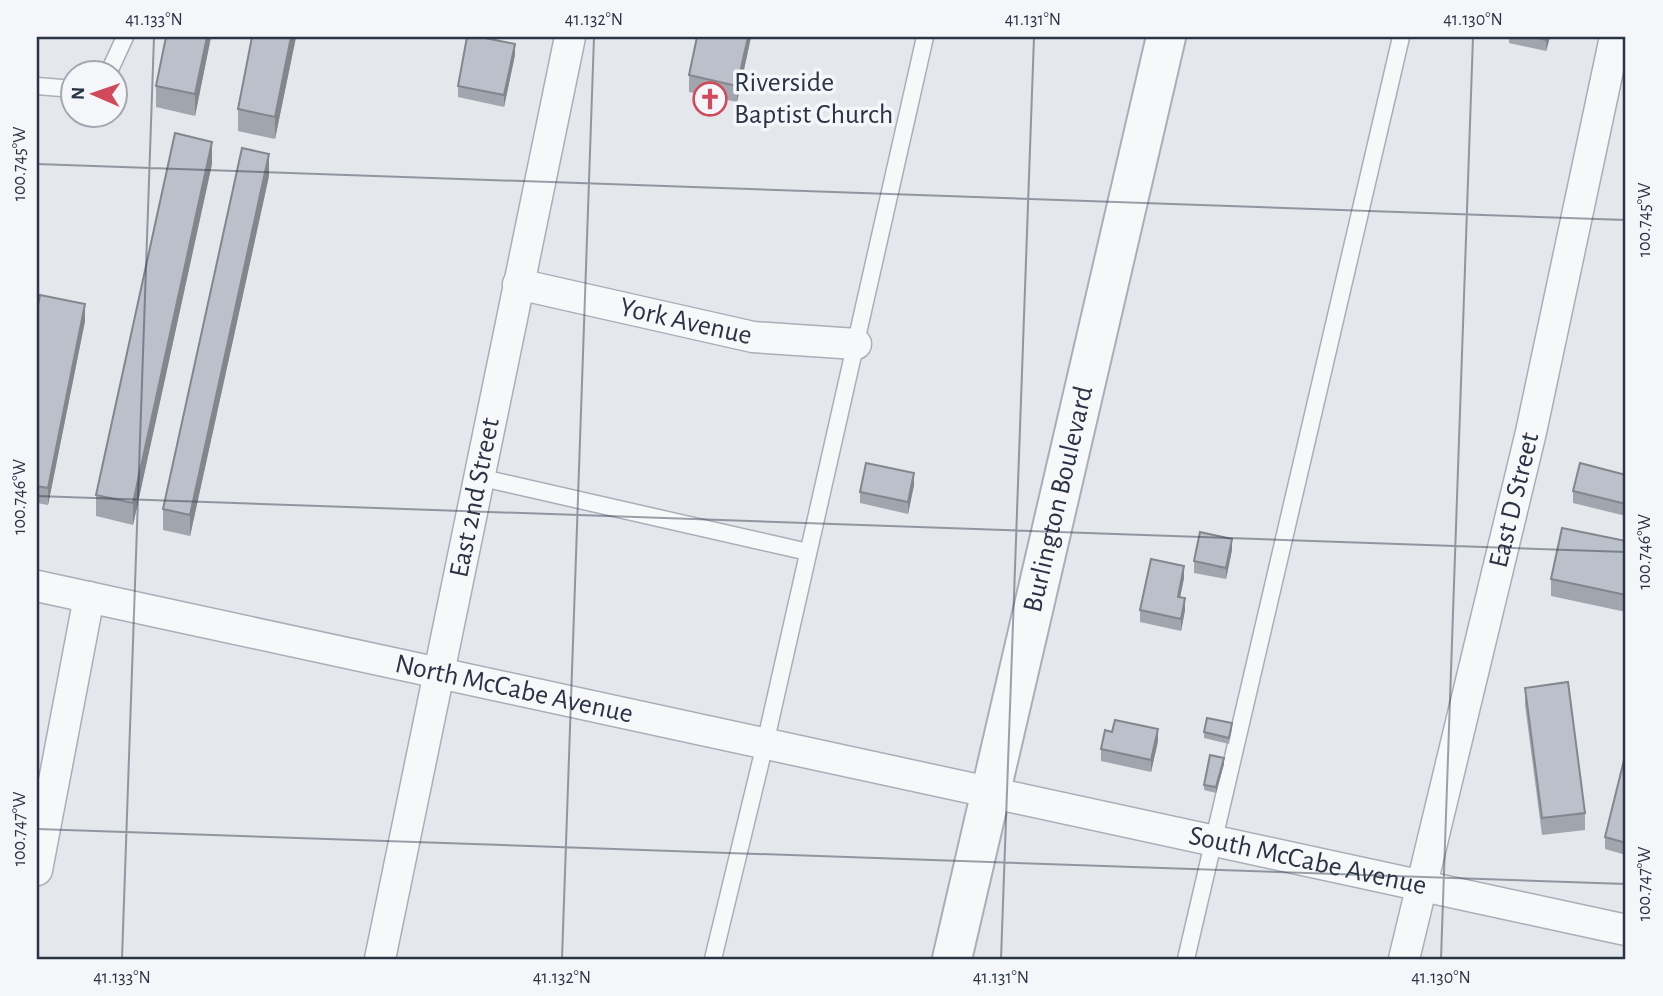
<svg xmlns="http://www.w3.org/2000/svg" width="1663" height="996" viewBox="0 0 1663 996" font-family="'Alegreya Sans',sans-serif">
	<rect width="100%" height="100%" fill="#e4e7ec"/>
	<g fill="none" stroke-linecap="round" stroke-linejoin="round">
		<defs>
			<g id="service">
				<path d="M108,74L125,37"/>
				<path d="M37,86L74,89"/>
				<path d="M478,477L808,552"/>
				<path d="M713,959L765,744L925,37"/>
				<path d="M1186,959C1257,651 1330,344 1401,37"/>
			</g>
			<g id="minor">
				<path id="s1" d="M518,284L753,337L856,344"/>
				<path id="s2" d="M37,586L1626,930"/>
				<path d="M37,870L89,597"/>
				<path id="s3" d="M380,959C445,652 505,344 570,37"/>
				<path id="s4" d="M1404,959L1531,432L1615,37"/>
			</g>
			<g id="tertiary">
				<path id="s5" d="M952,959L1166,37"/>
			</g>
		</defs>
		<!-- service casing -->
		<use href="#service" stroke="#a9aeb7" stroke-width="19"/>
		<!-- minor casing -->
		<use href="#minor" stroke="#a9aeb7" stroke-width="33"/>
		<!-- tertiary casing -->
		<use href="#tertiary" stroke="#a9aeb7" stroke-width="42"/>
		<!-- service -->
		<use href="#service" stroke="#f7f8fa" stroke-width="16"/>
		<!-- minor -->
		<use href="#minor" stroke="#f7f8fa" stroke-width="30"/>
		<!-- tertiary -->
		<use href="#tertiary" stroke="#f7f8fa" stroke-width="38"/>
	</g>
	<!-- wall -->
	<g fill="#a1a5ae">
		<path d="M166,37H211L195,116L156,107V86Z"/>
		<path d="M296,37L275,139L238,131V109Z"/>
		<path d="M697,37H751L737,102L689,92V75Z"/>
		<path d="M1509,37H1550L1546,51L1509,43Z"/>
		<path d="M515,55L504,107L458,97V86Z"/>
		<path d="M212,164L133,525L96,516V495Z"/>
		<path d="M269,176L190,536L163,530V509Z"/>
		<path d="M37,310L85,321L48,505L37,503Z"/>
		<path d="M1626,475V516L1573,503V491Z"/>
		<path d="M914,485L908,514L860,503V492Z"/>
		<path d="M1626,541V612L1551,596V579Z"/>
		<path d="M1232,550L1226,579L1194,573V561Z"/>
		<path d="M1184,578L1180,597L1185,610L1181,631L1140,622V610Z"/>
		<path d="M1525,688L1585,813V830L1542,835L1525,705Z"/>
		<path d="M1232,729L1229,744L1204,738V732Z"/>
		<path d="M1112,732L1158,741L1151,772L1101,761V749Z"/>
		<path d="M1626,752V855L1605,849V837Z"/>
		<path d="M1224,764L1216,793L1204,790V785Z"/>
	</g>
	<!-- shaded-wall -->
	<g fill="#83868d">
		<path d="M207,37H211L195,116V94Z"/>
		<path d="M291,37H296L275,139V117Z"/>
		<path d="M748,37H751L737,102V86Z"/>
		<path d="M1547,37H1550L1546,51V40Z"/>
		<path d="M515,44V55L504,107V95Z"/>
		<path d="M212,142V164L133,525V503Z"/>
		<path d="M269,154V176L190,536V515Z"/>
		<path d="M85,304V321L48,505V488Z"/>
		<path d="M914,473V485L908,514V502Z"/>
		<path d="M1232,539V550L1226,579V568Z"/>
		<path d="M1184,566V578L1178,608V597Z"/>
		<path d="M1185,598V610L1181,631V619Z"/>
		<path d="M1158,729V741L1151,772V760Z"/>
		<path d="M1224,758V764L1216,793V787Z"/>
	</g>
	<!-- building -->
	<g fill="#bbc0ca" stroke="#83868d" stroke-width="2">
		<path d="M166,37H207L195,94L156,86Z"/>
		<path d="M252,37H291L275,117L238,109Z"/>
		<path d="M467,37H480L515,44L504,95L458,86Z"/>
		<path d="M697,37H748L737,86L689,75Z"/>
		<path d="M1534,37H1547L1546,40Z"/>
		<path d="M175,133L212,142L133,503L96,495Z"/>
		<path d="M242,148L269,154L190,515L163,509Z"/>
		<path d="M40,295L85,304L48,488L37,486V310Z"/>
		<path d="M866,463L914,473L908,502L860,492Z"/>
		<path d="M1580,463L1626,475V504L1573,491Z"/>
		<path d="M1562,528L1626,541V595L1551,579Z"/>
		<path d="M1200,532L1232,539L1226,568L1194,561Z"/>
		<path d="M1151,559L1184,566L1178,597L1185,598L1181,619L1140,610Z"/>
		<path d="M1568,682L1585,813L1542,818L1525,688Z"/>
		<path d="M1207,718L1232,723L1229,738L1204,732Z"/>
		<path d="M1115,720L1158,729L1151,760L1101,749L1105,730L1112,732Z"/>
		<path d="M1626,752V843L1605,837Z"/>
		<path d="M1210,755L1224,758L1216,787L1204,785Z"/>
	</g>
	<!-- ticks -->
	<path fill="none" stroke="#2b3445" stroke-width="2" stroke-opacity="0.45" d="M37,164L1626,220M37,496L1626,552M37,829L1626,884M122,959L154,37M562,959L594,37M1001,959L1034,37M1441,959L1473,37"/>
	<!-- icons -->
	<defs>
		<symbol id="church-ring" viewBox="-11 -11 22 22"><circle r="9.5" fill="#f4f6f9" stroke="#d1495b" stroke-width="1.5"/><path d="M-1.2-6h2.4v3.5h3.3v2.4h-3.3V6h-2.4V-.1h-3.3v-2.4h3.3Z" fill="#d1495b"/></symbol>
	</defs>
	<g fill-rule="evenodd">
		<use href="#church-ring" x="691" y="80" width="38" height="38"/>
	</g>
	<g text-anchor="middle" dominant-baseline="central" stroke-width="7" stroke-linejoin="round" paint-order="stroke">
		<!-- poi labels -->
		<g font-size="28" fill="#2b3445" stroke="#f4f6f9" text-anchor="start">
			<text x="734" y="83">Riverside<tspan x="734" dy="32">Baptist Church</tspan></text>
		</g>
		<!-- street labels -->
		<g font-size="28" fill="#2b3445" stroke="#f4f6f9">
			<text stroke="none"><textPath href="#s1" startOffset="172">York Avenue</textPath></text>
			<text stroke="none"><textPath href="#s3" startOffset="471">East 2nd Street</textPath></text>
			<text stroke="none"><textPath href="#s5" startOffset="472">Burlington Boulevard</textPath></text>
			<text stroke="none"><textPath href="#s4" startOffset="472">East D Street</textPath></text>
			<text stroke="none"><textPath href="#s2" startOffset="488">North McCabe Avenue</textPath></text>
			<text stroke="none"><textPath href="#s2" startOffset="1300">South McCabe Avenue</textPath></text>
		</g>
	</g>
	<!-- border -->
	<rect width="1663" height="996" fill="none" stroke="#f4f6f9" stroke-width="77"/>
	<!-- north arrow -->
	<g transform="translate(94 94) rotate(272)"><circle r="33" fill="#f4f6f9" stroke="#a4a8b1" stroke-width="2"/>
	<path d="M0-5L12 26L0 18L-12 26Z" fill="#d1495b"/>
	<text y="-10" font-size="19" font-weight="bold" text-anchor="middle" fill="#2b3445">N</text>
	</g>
	<rect x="38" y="38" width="1586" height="920" fill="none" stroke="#2b3445" stroke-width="2.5"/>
	<g font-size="18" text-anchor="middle" fill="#2b3445">
		<text x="154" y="25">41.133°N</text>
		<text x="594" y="25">41.132°N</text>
		<text x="1033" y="25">41.131°N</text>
		<text x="1473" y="25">41.130°N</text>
		<text transform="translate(19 164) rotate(-90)" y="6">100.745°W</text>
		<text transform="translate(1644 220) rotate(-90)" y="6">100.745°W</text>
		<text transform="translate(19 497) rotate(-90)" y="6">100.746°W</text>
		<text transform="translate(1644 552) rotate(-90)" y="6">100.746°W</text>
		<text transform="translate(19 829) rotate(-90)" y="6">100.747°W</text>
		<text transform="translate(1644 884) rotate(-90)" y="6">100.747°W</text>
		<text x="122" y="983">41.133°N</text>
		<text x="562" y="983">41.132°N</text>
		<text x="1001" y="983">41.131°N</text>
		<text x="1441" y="983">41.130°N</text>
	</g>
</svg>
